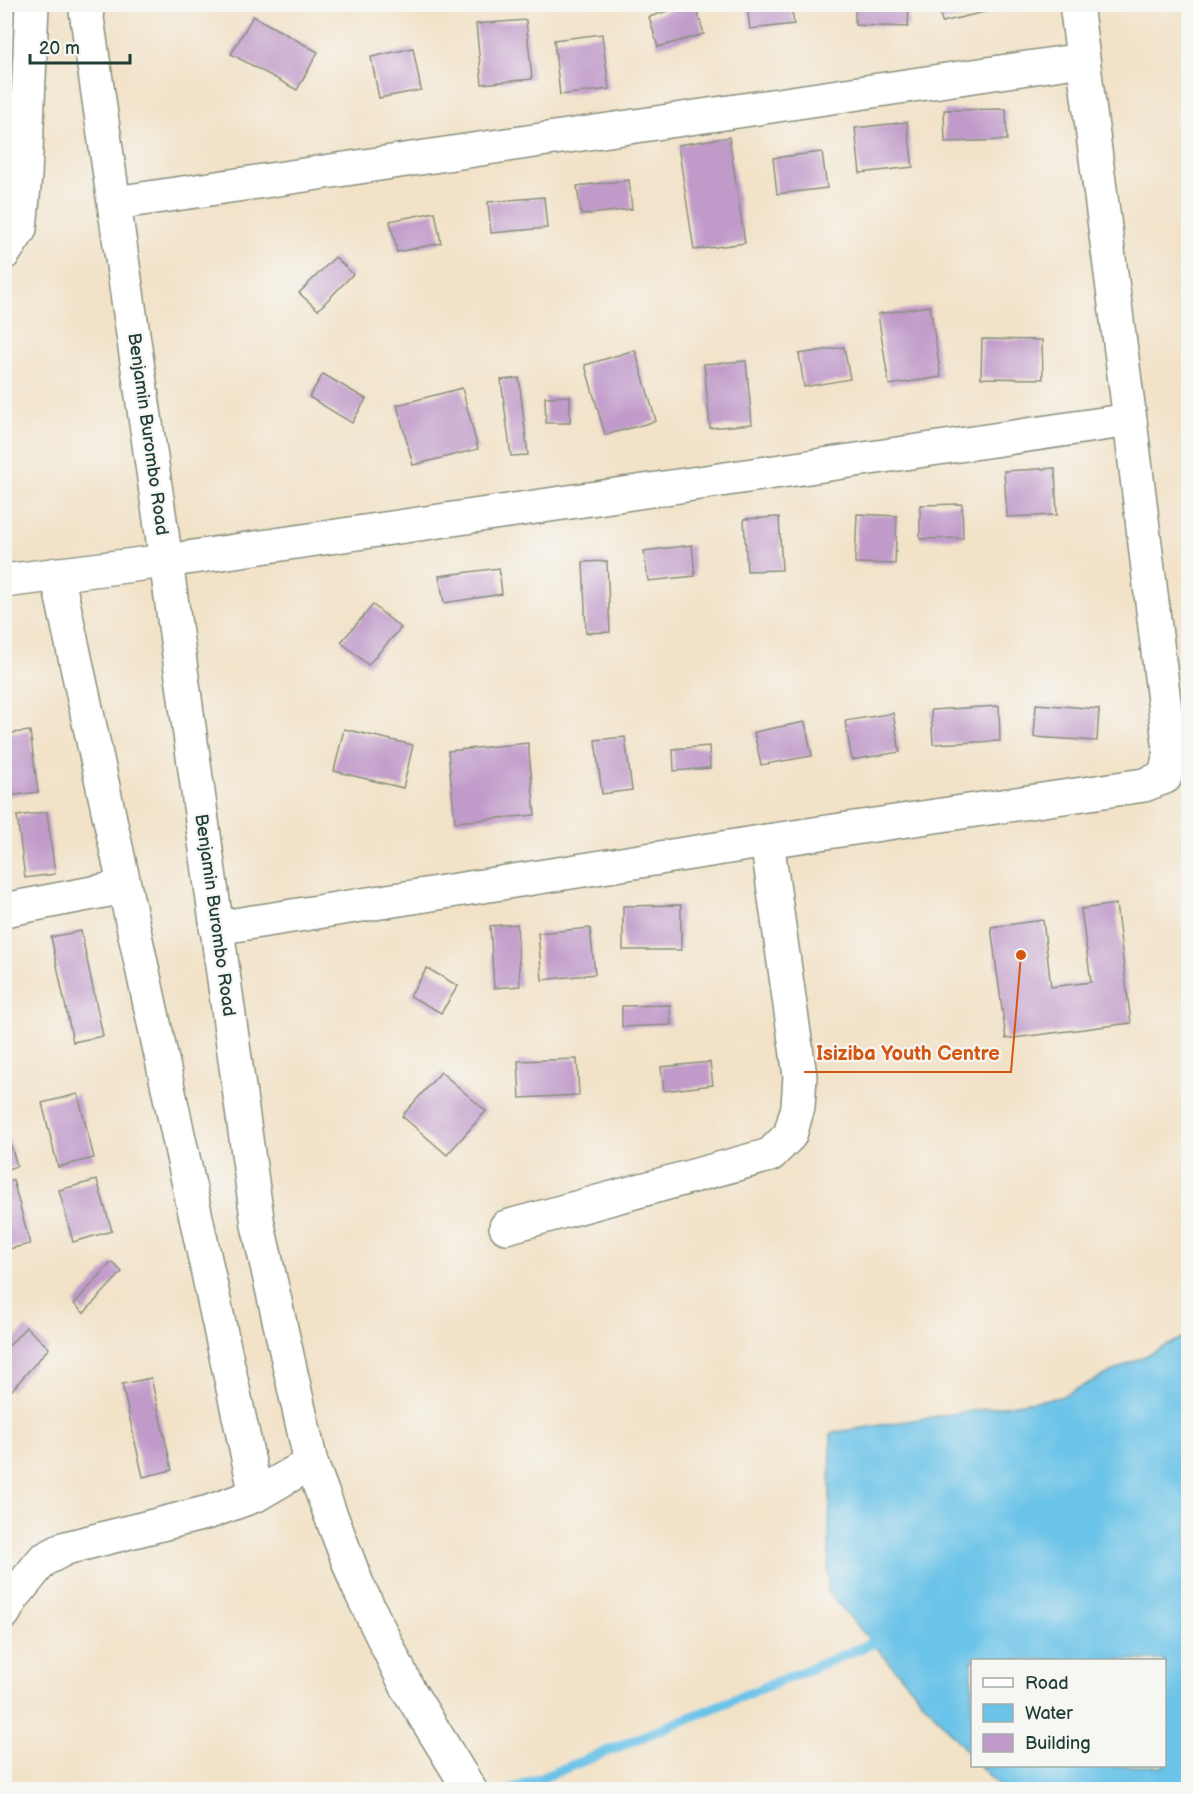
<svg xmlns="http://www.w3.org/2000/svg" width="1193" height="1794" viewBox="0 0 1193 1794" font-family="'Balsamiq Sans',sans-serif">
	<rect width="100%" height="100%" fill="#f6f6f2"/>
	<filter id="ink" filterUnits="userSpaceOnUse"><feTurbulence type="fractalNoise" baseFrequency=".0167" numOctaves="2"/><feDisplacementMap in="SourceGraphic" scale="12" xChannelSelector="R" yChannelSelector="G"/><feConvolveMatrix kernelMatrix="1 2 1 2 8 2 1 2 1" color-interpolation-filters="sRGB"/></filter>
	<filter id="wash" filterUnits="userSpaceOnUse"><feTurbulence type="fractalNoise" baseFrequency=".008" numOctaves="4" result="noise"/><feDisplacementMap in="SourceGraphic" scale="24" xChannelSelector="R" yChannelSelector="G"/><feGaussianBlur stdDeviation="1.35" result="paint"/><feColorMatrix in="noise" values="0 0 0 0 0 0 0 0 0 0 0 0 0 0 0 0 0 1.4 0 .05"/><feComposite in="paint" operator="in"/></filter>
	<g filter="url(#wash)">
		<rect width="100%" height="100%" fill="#f2e2c8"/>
		<!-- water -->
		<path fill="#6bc3e8" stroke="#45808e" stroke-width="1.5" d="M1188,1335V1789H1001L980,1766H1164V1660H972V1757L828,1592L831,1433L1060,1397Z"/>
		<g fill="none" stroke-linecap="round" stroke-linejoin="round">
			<!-- stream -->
			<path stroke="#6bc3e8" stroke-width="10" d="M512,1790L873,1643"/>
		</g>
		<g id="blocks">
			<!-- building -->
			<g fill="#c09ac9">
				<path d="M690,4H695L704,34L658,47L649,17Z"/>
				<path d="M855,4H909L908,27L855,25Z"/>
				<path d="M938,4H991L993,10L942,22Z"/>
				<path d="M747,5H791L794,24L750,29Z"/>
				<path d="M253,16L318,52L297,90L231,54Z"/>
				<path d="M526,20L532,79L482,84L476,24Z"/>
				<path d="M602,34L609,89L560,95L554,40Z"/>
				<path d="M413,48L421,90L379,98L371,57Z"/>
				<path d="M1006,109L1007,140L945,142L944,110Z"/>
				<path d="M907,122L913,167L860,173L855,128Z"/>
				<path d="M729,137L745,243L694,250L678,145Z"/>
				<path d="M822,152L827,188L777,194L773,158Z"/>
				<path d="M629,180L632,209L581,215L577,186Z"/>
				<path d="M544,197L547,228L491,233L488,202Z"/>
				<path d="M435,212L441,243L397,252L390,221Z"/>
				<path d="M335,257L353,274L318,310L299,293Z"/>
				<path d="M930,306L941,377L889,385L878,314Z"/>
				<path d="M982,339L1042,340L1043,379L981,378Z"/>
				<path d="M844,347L850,379L804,387L799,354Z"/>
				<path d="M635,350L656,421L605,435L585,365Z"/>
				<path d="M746,361L752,424L710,428L704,364Z"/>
				<path d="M323,374L366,399L352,423L309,397Z"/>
				<path d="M519,378L528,455L511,456L501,380Z"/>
				<path d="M462,388L478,449L413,465L397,405Z"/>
				<path d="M570,396V423H546L545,397Z"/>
				<path d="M1055,468L1057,515L1007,517L1004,471Z"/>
				<path d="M962,504L963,538L920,539V505Z"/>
				<path d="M857,514L897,516L895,564L855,563Z"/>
				<path d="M779,517L782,570L747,571L744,519Z"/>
				<path d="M692,545L695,576L648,581L644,551Z"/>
				<path d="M607,561L610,632L586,633L583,562Z"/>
				<path d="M499,568L502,594L444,603L439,576Z"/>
				<path d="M373,605L401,628L368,665L341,642Z"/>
				<path d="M1036,704L1099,709L1097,741L1034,737Z"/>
				<path d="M999,706L1000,741L933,744L931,710Z"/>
				<path d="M893,713L900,752L852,760L845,721Z"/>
				<path d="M805,722L812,756L761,765L754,732Z"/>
				<path d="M344,729L413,745L403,788L334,771Z"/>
				<path d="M30,731L38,792L7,796L4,773V734Z"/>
				<path d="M625,737L632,790L602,794L595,740Z"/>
				<path d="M528,743L535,815L455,822L448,751Z"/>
				<path d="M709,746L710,768L674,771L673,749Z"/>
				<path d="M47,812L55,874L25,878L17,816Z"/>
				<path d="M1116,904L1131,1023L1006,1039L991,927L1043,920L1051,987L1091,982L1081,909Z"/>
				<path d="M681,905V950H623V906Z"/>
				<path d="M517,924L520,986L494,988L490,926Z"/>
				<path d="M590,928L595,974L542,980L538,933Z"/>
				<path d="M81,931L103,1036L73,1042L51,937Z"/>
				<path d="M427,968L458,986L441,1013L410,996Z"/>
				<path d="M670,1005L671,1025L622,1027V1006Z"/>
				<path d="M577,1059L579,1095L520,1098L518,1061Z"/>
				<path d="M710,1062L713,1085L664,1091L661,1067Z"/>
				<path d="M441,1072L486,1111L447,1155L402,1116Z"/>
				<path d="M78,1094L94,1158L58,1167L42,1103Z"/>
				<path d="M4,1123L17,1166L4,1170Z"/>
				<path d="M13,1180L30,1244L4,1250V1182Z"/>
				<path d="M97,1180L112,1231L73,1242L59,1190Z"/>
				<path d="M112,1262L122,1272L84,1313L74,1304Z"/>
				<path d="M26,1327L49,1348L11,1391L4,1385V1351Z"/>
				<path d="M151,1378L172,1470L143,1477L122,1384Z"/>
			</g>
		</g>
	</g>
	<g filter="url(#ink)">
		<use href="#blocks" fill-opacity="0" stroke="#88907e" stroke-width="1.5"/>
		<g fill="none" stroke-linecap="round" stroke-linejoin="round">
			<defs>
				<g id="minor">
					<path d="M85,4L166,561L258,1225L311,1463L357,1584L408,1689L470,1790"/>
					<path d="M115,203L1082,60"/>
					<path d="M4,253L20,229L25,176L32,4"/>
					<path d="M57,574L256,1495"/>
					<path d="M4,581L166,561L1130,420"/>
					<path d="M4,910L124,887"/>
					<path d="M216,928L767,841L1144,785L1165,777L1170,751L1130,420L1076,4"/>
					<path d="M506,1227L770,1155L790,1135L798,1107L800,1076L767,841"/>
					<path d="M4,1613L13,1597L43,1560L66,1548L209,1512L256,1495L311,1463"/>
				</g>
			</defs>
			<!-- minor casing -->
			<use href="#minor" stroke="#88907e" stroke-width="36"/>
			<!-- minor -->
			<use href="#minor" stroke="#fff" stroke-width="33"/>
		</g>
	</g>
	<g text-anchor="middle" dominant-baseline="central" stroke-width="4.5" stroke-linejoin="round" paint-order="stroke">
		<!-- street labels -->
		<g font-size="18" fill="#1f3d34" stroke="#f6f6f2">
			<text transform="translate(148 434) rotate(82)">Benjamin Burombo Road</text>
			<text transform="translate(215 915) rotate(82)">Benjamin Burombo Road</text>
		</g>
	</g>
	<!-- callouts -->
	<path fill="none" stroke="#d45610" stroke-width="2" d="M1021 955L1011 1072H804"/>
	<circle fill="#d45610" stroke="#f6f6f2" stroke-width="2" cx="1021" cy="955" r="6"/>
	<g font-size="20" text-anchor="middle" font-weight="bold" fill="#d45610" stroke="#f6f6f2" stroke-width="4.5" stroke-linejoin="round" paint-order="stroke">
		<text x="908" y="1060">Isiziba Youth Centre</text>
	</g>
	<!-- margin -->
	<rect width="1193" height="1794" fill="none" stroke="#f6f6f2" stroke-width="24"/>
	<!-- legend -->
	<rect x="971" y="1659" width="195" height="108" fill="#f6f6f2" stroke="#a0aca6" stroke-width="1.5"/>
	<rect x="983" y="1678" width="30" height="9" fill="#ffffff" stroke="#a0aca6" stroke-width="1.5"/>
	<text x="1025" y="1689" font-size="18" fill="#1f3d34">Road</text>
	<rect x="983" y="1704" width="30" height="18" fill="#6bc3e8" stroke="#a0aca6" stroke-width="1.5"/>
	<text x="1025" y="1719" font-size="18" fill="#1f3d34">Water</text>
	<rect x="983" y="1734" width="30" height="18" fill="#c09ac9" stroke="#a0aca6" stroke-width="1.5"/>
	<text x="1025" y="1749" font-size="18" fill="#1f3d34">Building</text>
	<!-- scale -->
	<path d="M30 54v9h100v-9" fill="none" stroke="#1f3d34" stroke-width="3"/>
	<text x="39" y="54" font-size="18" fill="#1f3d34" stroke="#f6f6f2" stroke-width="4.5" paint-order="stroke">20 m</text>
</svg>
